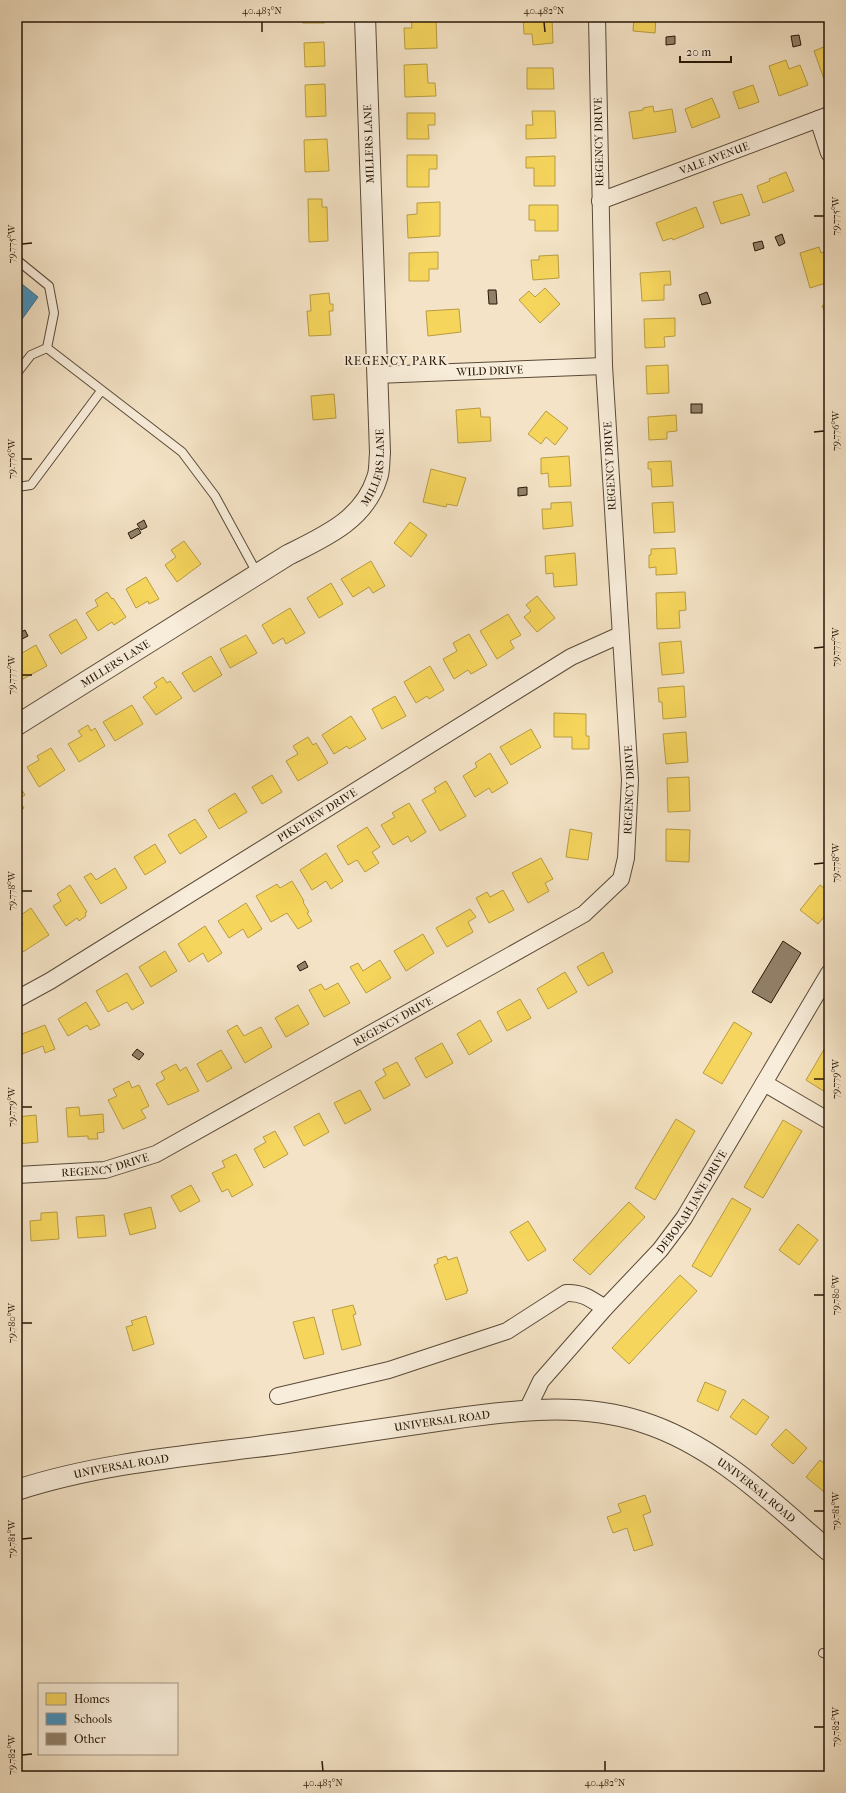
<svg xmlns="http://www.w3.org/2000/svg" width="846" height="1793" viewBox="0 0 846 1793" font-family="'IM FELL French Canon',serif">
	<rect width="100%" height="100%" fill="#f4e3c6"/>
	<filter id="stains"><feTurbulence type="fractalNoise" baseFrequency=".005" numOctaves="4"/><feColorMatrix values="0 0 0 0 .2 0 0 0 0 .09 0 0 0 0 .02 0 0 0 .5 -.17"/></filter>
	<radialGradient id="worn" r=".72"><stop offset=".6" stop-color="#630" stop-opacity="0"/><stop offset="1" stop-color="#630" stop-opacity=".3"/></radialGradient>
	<!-- homes -->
	<g fill="#f6d55c" stroke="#b89c42">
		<rect x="303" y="17" width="21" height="6"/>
		<path d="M411,17H436L437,48L405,49L404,28H412Z"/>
		<path d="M552,17L553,43L533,45L532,34H524L523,18Z"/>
		<path d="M634,17H656L655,33L633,31Z"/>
		<path d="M324,42L325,66L305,67L304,43Z"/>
		<path d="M826,46L829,53V77L824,79L814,51Z"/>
		<path d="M786,60L789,69L800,65L808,85L779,96L769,66Z"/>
		<path d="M427,64L428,83H435L436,96L405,97L404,65Z"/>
		<path d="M527,68H553L554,89H527Z"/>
		<path d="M325,84L326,116L306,117L305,85Z"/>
		<path d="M753,85L759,102L739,109L733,92Z"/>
		<path d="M712,98L720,117L692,128L685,109Z"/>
		<path d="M653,106L654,112L672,109L676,132L633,139L629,112L643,110V108Z"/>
		<path d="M532,111H555L556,138L526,139V125H533Z"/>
		<path d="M407,113H435V125H428L429,139H407Z"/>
		<path d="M327,139L329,171L305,172L304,140Z"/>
		<path d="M407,155H437V169H429V187H407Z"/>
		<path d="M555,156V186H534V168H526V157Z"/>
		<path d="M786,172L794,191L763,203L757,186L770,181L769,179Z"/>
		<path d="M742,194L750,215L721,224L713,202Z"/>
		<path d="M308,199H322V207H327L328,241L309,242Z"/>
		<path d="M440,202V236L408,238L407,215L417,214V203Z"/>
		<path d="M529,205H558V231H535V220H529Z"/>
		<path d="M696,207L704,227L673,240L672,238L663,241L656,223Z"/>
		<path d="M819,247L821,253L824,252L829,266V282L810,288L800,253Z"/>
		<path d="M438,252V269H429V281H409V253Z"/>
		<path d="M558,255L559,278L533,280L531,260H539V256Z"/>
		<path d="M670,271L671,285H664V300L642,301L640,273Z"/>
		<path d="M545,288L560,304L540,323L519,300L529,291L535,297Z"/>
		<path d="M329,293L330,304H333V311H329L331,335L309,336L307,311H311L310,295Z"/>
		<path d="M829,302V320L822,306Z"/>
		<path d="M459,309L461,332L428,336L426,311Z"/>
		<path d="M675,318V336L664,337L665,347L645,348L644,319Z"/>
		<path d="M668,365L669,393L647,394L646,366Z"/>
		<path d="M334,394L336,418L313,420L311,396Z"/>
		<path d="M480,408L481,417H490L491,441L458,443L456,410Z"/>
		<path d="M546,411L568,428L555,445L546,437L541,444L528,434Z"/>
		<path d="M676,415L677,431L667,432V439L649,440L648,417Z"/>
		<path d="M569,456L571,486L549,487L548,473L541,474V458Z"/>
		<path d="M671,461L673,486L652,487L651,469H648V462Z"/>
		<path d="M431,469L466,478L457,506L447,504L446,507L423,502Z"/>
		<path d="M571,502L573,526L543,529L542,509H551V503Z"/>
		<path d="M673,502L675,532L654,533L652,503Z"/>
		<path d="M410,522L427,535L411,557L394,543Z"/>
		<path d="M184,541L201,564L177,582L165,565L176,557L171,550Z"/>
		<path d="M675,548L677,574L656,575V567L649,568V555H651V549Z"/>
		<path d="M575,553L577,585L554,587L553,573L546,574L545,556Z"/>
		<path d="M371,561L385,586L373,593L369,587L353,597L341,579Z"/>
		<path d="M146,577L159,599L149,604L148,601L136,608L126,589Z"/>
		<path d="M331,583L343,604L319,618L307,598Z"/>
		<path d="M107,592L112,599L113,598L126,617L114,625L112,622L98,631L86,613L98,606L95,600Z"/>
		<path d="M685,592L686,610L679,611L680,628L657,629L656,593Z"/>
		<path d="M537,596L555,618L537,632L524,617L531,611L526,605Z"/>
		<path d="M290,608L305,633L286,644L283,638L273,644L262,625Z"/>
		<path d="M508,614L521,635L510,641L514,648L497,659L480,631Z"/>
		<path d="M76,619L87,638L61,654L49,635Z"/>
		<path d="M469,634L487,665L471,674L468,670L454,679L443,659L457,651L453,643Z"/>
		<path d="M246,635L257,653L230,668L220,649Z"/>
		<path d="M681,641L684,673L662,675L659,643Z"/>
		<path d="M36,645L47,666L19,681L17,678V656Z"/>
		<path d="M211,656L222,675L194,692L182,673Z"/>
		<path d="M430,666L444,690L429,699L427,696L416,703L404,682Z"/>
		<path d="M163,677L167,683L170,681L182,698L156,715L143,697L157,687L154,683Z"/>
		<path d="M684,686L686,717L663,719L662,702H659L658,688Z"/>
		<path d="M395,696L406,716L382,729L372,709Z"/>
		<path d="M132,705L143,724L115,741L103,722Z"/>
		<path d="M554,713L586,714V736H589V749H572V737H554Z"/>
		<path d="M351,716L366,739L349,749L347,746L334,754L322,735Z"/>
		<path d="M88,725L91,731L95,728L105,746L79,762L68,744L82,736L78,731Z"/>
		<path d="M531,729L541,747L511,765L500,747Z"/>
		<path d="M686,732L688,762L666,764L663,734Z"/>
		<path d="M308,737L313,745L316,743L328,763L298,781L286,761L298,754L293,746Z"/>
		<path d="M51,748L65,770L39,787L27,767L39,760L37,756Z"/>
		<path d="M490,753L508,783L492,793L489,788L475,797L463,776L477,767L475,763Z"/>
		<path d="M272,775L282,792L262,804L252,787Z"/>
		<path d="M689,777L690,811L668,812L667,778Z"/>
		<path d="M446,781L466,816L440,831L422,800L436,792L434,788Z"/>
		<path d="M17,782L25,795L18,799L24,808L17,812Z"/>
		<path d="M235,793L247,812L219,829L208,810Z"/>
		<path d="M409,803L426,832L411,842L408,836L393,845L381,825L395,817L392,813Z"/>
		<path d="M195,819L207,837L180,854L168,835Z"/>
		<path d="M367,827L380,847L372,852L379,863L365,872L357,860L348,865L337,846Z"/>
		<path d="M570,829L592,833L588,860L566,857Z"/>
		<path d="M666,829L690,830L689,862L666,861Z"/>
		<path d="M155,844L166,862L145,875L134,857Z"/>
		<path d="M326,853L343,881L331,889L326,881L312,890L300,870Z"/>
		<path d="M541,858L553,879L545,883L549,891L528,903L512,873Z"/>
		<path d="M115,868L127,888L101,904L84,877L91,873L96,880Z"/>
		<path d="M292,881L304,901L303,902L309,912L307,913L312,921L298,929L287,913L271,922L256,896L277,884L280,888Z"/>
		<path d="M70,885L87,912L85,913L86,916L79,921L77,918L66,926L53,906L61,901L57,894Z"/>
		<path d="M820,885L829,892V911L818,924L800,910Z"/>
		<path d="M503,890L514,910L489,923L476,898L487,892L490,897Z"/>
		<path d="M246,903L262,929L248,938L243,929L229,938L218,921Z"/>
		<path d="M31,908L49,935L23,952L17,943V928L23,924L18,917Z"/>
		<path d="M470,909L476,917L468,922L473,932L447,947L436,928Z"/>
		<path d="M205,926L222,953L208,962L203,953L189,962L178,944Z"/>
		<path d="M423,934L434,953L406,971L394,951Z"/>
		<path d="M165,951L177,971L151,987L139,967Z"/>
		<path d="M603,952L613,972L588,986L577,967Z"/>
		<path d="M380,960L391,978L366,993L350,967L358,963L363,971Z"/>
		<path d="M565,972L577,992L548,1009L537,989Z"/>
		<path d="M127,973L144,1003L132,1010L127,1002L108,1012L96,991Z"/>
		<path d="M338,983L350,1003L324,1017L309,990L321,984L325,990Z"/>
		<path d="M520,999L531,1018L507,1031L497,1012Z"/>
		<path d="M86,1002L100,1025L90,1030L87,1025L68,1036L58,1019Z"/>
		<path d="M298,1005L309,1024L286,1037L275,1018Z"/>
		<path d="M480,1020L492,1041L469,1055L457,1034Z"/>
		<path d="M734,1022L752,1033L722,1084L703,1073Z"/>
		<path d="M45,1025L55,1049L45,1053L43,1046L22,1054L17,1041V1036Z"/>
		<path d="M237,1025L244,1036L261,1027L272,1047L245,1063L227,1031Z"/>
		<path d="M829,1041V1085L825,1092L806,1080Z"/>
		<path d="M442,1043L453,1063L426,1078L415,1058Z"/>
		<path d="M221,1050L232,1068L207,1082L197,1064Z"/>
		<path d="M397,1062L410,1085L384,1099L375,1082L386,1075L383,1069Z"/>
		<path d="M176,1064L180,1071L186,1067L199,1091L168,1105L156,1084L165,1079L161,1072Z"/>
		<path d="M129,1081L132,1088L139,1085L149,1106L141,1110L146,1118L123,1129L108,1100L117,1096L113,1089Z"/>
		<path d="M360,1090L371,1110L345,1124L334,1103Z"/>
		<path d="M79,1107L80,1116L103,1114L104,1132L97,1133L98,1139H88V1136L68,1137L66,1108Z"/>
		<path d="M319,1113L329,1132L304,1146L294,1127Z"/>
		<path d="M36,1115L38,1142L17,1144V1117Z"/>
		<path d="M676,1119L695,1131L655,1200L635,1188Z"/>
		<path d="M783,1120L802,1131L763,1198L744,1187Z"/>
		<path d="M275,1131L288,1154L264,1168L254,1149L266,1142L263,1137Z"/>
		<path d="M236,1154L253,1185L232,1197L228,1189L222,1192L212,1173L225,1167L222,1161Z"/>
		<path d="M191,1185L200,1201L180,1212L171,1196Z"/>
		<path d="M732,1198L751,1209L711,1277L692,1266Z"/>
		<path d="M629,1202L645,1217L590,1275L573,1260Z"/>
		<path d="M151,1207L156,1228L130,1235L124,1214Z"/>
		<path d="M57,1212L59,1239L31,1241L30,1221L41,1220V1213Z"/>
		<path d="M104,1215L106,1236L78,1238L76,1217Z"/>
		<path d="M528,1221L546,1250L528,1261L510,1232Z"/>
		<path d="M798,1224L818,1240L799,1265L779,1250Z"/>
		<path d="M446,1256L448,1260L457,1257L468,1291H466L467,1293L446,1300L434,1265L438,1263L437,1259Z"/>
		<path d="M680,1275L697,1291L629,1364L612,1348Z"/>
		<path d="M353,1305L356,1314L353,1315L361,1345L342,1350L332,1310Z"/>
		<path d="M146,1316L154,1344L133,1351L126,1327L133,1325L131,1321Z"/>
		<path d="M314,1317L324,1354L304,1359L293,1322Z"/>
		<path d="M705,1382L726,1391L718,1411L697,1401Z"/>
		<path d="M743,1399L769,1417L756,1435L730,1417Z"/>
		<path d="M786,1429L807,1448L793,1464L771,1445Z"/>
		<path d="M820,1460L829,1467V1496L806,1477Z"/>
		<path d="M645,1495L651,1512L643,1515L653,1545L634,1551L627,1528L613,1533L607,1517L621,1512L618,1504Z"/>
	</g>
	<!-- schools -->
	<path fill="#4393c3" stroke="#3b6e8b" d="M17,280L38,297L17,326Z"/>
	<!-- building -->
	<g fill="#92816a" stroke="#271707">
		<path d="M799,35L801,45L793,47L791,36Z"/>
		<path d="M675,36V44L666,45V37Z"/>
		<path d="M782,234L785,243L779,246L775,237Z"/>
		<path d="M762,241L764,248L755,251L753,243Z"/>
		<path d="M488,290H496L497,304H489Z"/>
		<path d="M707,292L711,303L702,305L699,295Z"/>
		<rect x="691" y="404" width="11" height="9"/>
		<path d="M527,487V495L518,496V488Z"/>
		<path d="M144,520L147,527L141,530L137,524Z"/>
		<path d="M138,528L141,533L131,539L128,533Z"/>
		<path d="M25,630L28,636L22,639L19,633Z"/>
		<path d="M783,941L801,953L771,1003L752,992Z"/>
		<path d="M305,961L308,967L300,971L297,966Z"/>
		<path d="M137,1049L144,1054L139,1060L132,1055Z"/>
		<path d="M829,1669V1682L824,1679Z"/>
	</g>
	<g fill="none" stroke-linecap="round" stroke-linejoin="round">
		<defs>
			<g id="service">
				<path d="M17,260L49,286L54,313L47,348L182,452L215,496L257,573"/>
				<path d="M17,373L31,355L47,348"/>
				<path d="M17,487L31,485L101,391"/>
				<path d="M823,1653L829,1655"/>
			</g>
			<g id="minor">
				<path d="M818,119L829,153"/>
				<path id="s1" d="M600,201L829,115"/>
				<path id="s2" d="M376,375L604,366"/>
				<path id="s3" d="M17,999L50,981L571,657L620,635"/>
				<path d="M764,1083L829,1121"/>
				<path id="s4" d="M17,1175L105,1170L156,1154L584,914L621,879L626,858L630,780L604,366L597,17"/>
				<path d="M278,1396L389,1370L507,1331L566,1293C582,1292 591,1299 605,1308"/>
				<path id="s5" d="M527,1410L541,1381L605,1308L660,1250L684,1218L829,973"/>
			</g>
			<g id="tertiary">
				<path id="s6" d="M17,725L288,555C324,537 364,520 377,478C380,471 379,461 380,453L365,17"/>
				<path id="s7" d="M17,1490C106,1461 202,1455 294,1442C344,1435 394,1427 444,1420C510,1411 577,1401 642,1422C715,1445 772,1502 829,1551"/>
			</g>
		</defs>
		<!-- service casing -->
		<use href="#service" stroke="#5a4a37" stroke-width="10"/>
		<!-- minor casing -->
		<use href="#minor" stroke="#5a4a37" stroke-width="18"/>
		<!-- tertiary casing -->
		<use href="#tertiary" stroke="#5a4a37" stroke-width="22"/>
		<!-- service -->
		<use href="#service" stroke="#f8edda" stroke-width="8"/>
		<!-- minor -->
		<use href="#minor" stroke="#f8edda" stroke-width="16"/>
		<!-- tertiary -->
		<use href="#tertiary" stroke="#f8edda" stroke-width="20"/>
	</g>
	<!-- ticks -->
	<path fill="none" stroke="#271707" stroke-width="1.5" d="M262,22V32M544,22L545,32M814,216H824M22,244L32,243M814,432L824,431M22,459H32M814,648L824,647M22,675H32M814,864L824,863M22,891H32M814,1079H824M22,1107H32M814,1295H824M22,1323H32M814,1511H824M22,1539L32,1538M814,1727H824M22,1755L32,1754M322,1761L323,1771M605,1761V1771"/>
	<g text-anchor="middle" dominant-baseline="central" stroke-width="4" stroke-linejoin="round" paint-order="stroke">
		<!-- street labels -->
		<g font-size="11" fill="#271707" stroke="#f8edda">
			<text transform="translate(599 142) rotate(-91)">REGENCY DRIVE</text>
			<text transform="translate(369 144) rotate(-92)">MILLERS LANE</text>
			<text stroke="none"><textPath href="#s1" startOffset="122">VALE AVENUE</textPath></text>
			<text stroke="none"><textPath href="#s2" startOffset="114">WILD DRIVE</textPath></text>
			<text stroke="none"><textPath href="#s6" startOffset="451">MILLERS LANE</textPath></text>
			<text transform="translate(610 466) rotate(-93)">REGENCY DRIVE</text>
			<text stroke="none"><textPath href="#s6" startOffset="116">MILLERS LANE</textPath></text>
			<text stroke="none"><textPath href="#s4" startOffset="773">REGENCY DRIVE</textPath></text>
			<text stroke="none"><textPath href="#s3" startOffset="352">PIKEVIEW DRIVE</textPath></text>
			<text stroke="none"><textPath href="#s4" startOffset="413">REGENCY DRIVE</textPath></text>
			<text stroke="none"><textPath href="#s4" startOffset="89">REGENCY DRIVE</textPath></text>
			<text stroke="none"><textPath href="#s5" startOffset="267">DEBORAH JANE DRIVE</textPath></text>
			<text stroke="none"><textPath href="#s7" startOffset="431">UNIVERSAL ROAD</textPath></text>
			<text stroke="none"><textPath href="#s7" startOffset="107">UNIVERSAL ROAD</textPath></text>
			<text stroke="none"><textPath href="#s7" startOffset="767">UNIVERSAL ROAD</textPath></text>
		</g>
		<!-- neighbourhood labels -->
		<g font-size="12" letter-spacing="1" fill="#271707" stroke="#f8edda">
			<text x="396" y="361">REGENCY PARK</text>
		</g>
	</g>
	<!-- margin -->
	<rect width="846" height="1793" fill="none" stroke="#f4e3c6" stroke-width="44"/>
	<!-- legend -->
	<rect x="38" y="1683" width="140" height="72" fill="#f8edda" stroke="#a49786"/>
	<rect x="46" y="1693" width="20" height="12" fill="#f6d55c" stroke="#a49786"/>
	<text x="74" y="1703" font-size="12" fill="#271707">Homes</text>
	<rect x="46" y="1713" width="20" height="12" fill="#4393c3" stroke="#a49786"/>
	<text x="74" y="1723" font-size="12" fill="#271707">Schools</text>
	<rect x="46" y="1733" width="20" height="12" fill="#92816a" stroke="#a49786"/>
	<text x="74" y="1743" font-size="12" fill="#271707">Other</text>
	<!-- scale -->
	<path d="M680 56v6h51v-6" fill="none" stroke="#271707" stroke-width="2"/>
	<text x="686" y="56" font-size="12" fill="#271707" stroke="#f8edda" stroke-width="3" paint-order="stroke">20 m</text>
	<rect x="22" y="22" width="802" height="1749" fill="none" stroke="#271707" stroke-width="1.5"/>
	<g font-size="10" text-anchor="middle" fill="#271707">
		<text x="262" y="14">40.483°N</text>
		<text x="544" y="14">40.482°N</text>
		<text transform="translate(835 216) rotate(-90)" y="4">79.775°W</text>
		<text transform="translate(11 244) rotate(-90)" y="4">79.775°W</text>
		<text transform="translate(835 431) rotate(-90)" y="4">79.776°W</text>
		<text transform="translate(11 459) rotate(-90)" y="4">79.776°W</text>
		<text transform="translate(835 647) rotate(-90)" y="4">79.777°W</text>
		<text transform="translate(11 675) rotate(-90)" y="4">79.777°W</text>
		<text transform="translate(835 863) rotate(-90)" y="4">79.778°W</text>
		<text transform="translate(11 891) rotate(-90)" y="4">79.778°W</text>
		<text transform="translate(835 1079) rotate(-90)" y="4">79.779°W</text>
		<text transform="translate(11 1107) rotate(-90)" y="4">79.779°W</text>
		<text transform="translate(835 1295) rotate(-90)" y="4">79.780°W</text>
		<text transform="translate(11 1323) rotate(-90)" y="4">79.780°W</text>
		<text transform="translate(835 1511) rotate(-90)" y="4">79.781°W</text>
		<text transform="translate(11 1539) rotate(-90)" y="4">79.781°W</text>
		<text transform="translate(835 1727) rotate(-90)" y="4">79.782°W</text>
		<text transform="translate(11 1755) rotate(-90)" y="4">79.782°W</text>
		<text x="323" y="1786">40.483°N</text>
		<text x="605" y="1786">40.482°N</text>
	</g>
	<rect width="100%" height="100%" filter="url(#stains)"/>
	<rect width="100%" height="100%" fill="url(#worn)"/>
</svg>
